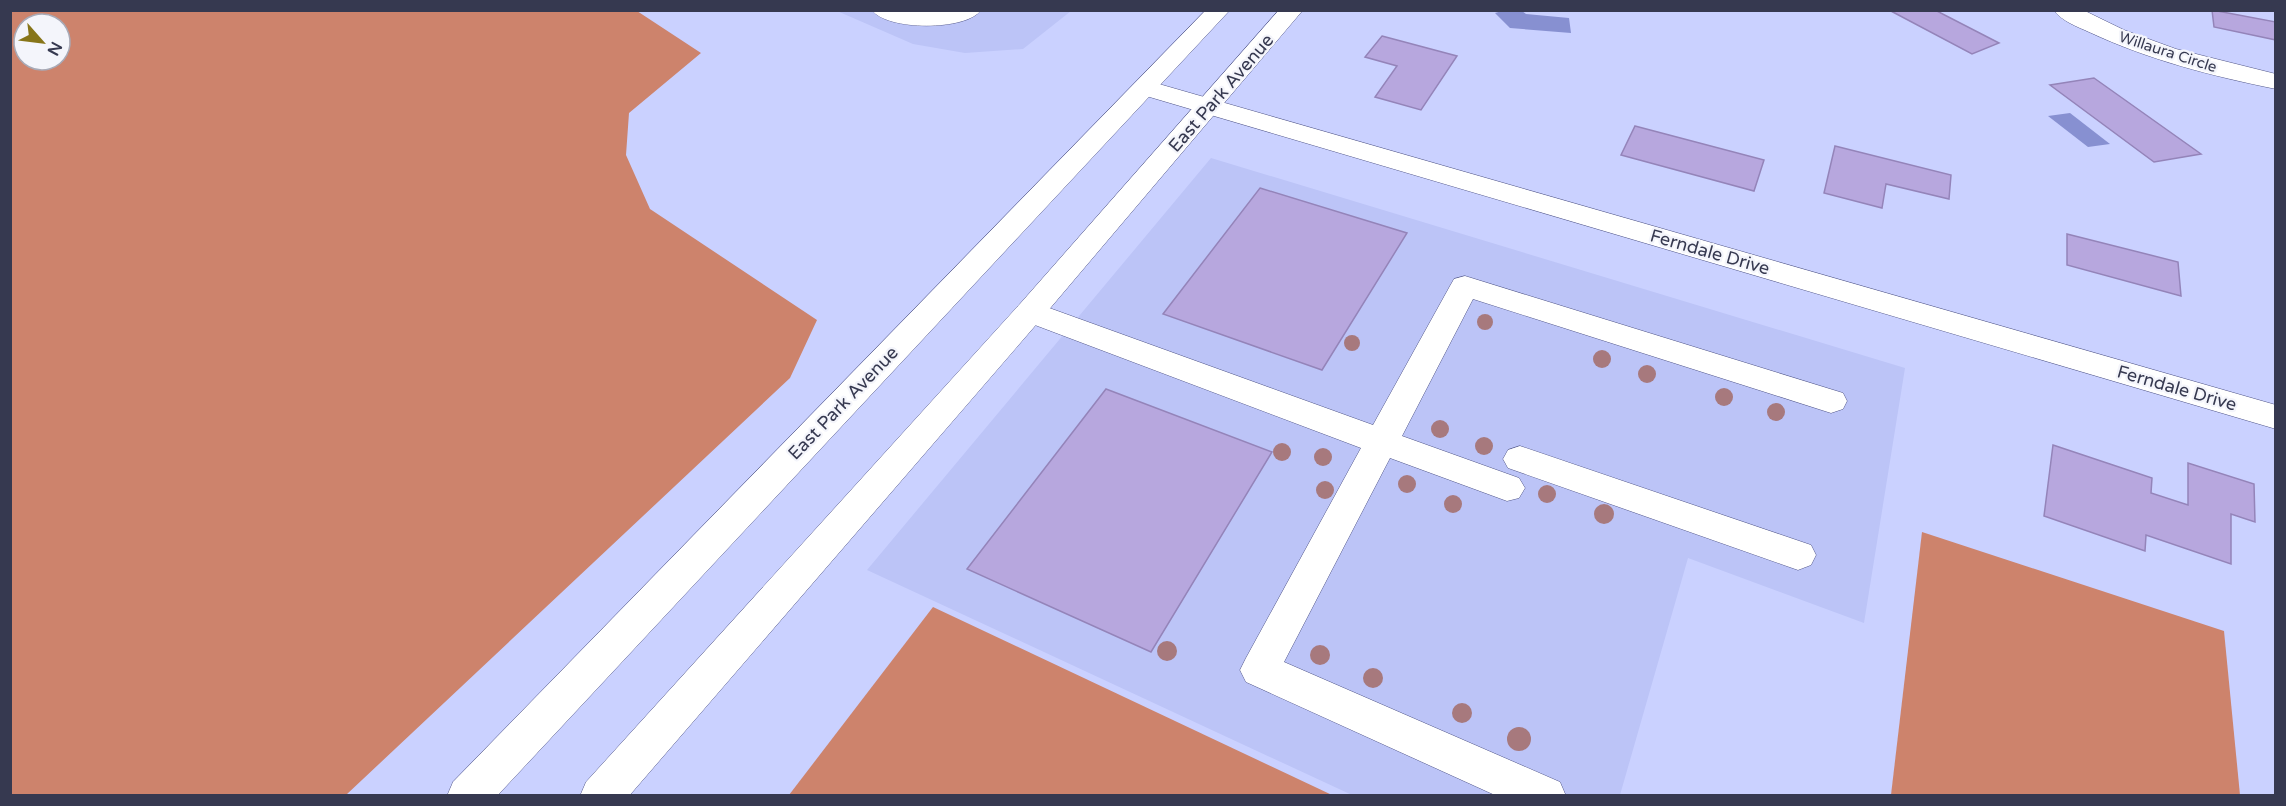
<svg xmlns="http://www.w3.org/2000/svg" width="2286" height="806" viewBox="0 0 2286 806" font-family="'Varela Round',sans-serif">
	<rect width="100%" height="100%" fill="#cad1ff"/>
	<!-- built -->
	<g fill="#bcc4f7">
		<path d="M837,11H1071L1023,49L965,53L913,44Z"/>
		<path d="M1211,158L1905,368L1864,623L1688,558L1620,795H1352L867,570Z"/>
	</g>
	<!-- forest -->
	<g fill="#cd836c" fill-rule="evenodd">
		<path d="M10,11H637L701,53L629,113L626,155L650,209L817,320L790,378L346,795H11ZM24,24H60V60H24Z"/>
		<path d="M1922,532L2224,631L2240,795H1891Z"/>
		<path d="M933,607L1332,795H789Z"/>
	</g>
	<!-- water -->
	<g fill="#8790d1">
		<path d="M1502,11H1522L1526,14L1569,18L1571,33L1510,28L1495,13Z"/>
		<path d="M2070,113L2110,144L2088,147L2048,116Z"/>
	</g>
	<!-- building -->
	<g fill="#b7a7de" stroke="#9484b9" stroke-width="1.5">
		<path d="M1889,10H1935L1999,43L1972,54Z"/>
		<path d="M2212,10L2276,22V40L2214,27Z"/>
		<path d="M1382,36L1457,56L1421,110L1375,97L1397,66L1365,57Z"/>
		<path d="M2094,78L2201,154L2154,162L2050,85Z"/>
		<path d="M1635,126L1764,160L1754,191L1621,155Z"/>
		<path d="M1835,146L1951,175L1949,199L1886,184L1882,208L1824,193Z"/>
		<path d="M1260,188L1407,233L1322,370L1163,314Z"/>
		<path d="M2067,234L2178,262L2181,296L2067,265Z"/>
		<path d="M1106,389L1272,452L1151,652L967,569Z"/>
		<path d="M2053,445L2152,478L2151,493L2188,505V463L2254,484L2255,522L2231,514V564L2146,535L2145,551L2044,516Z"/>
	</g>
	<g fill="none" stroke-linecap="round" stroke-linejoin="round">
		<defs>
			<g id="minor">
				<path d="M872,10L926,12L981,10C967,31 886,31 872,10Z"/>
				<path d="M2054,10H2083L2124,30L2176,49L2276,74V89C2212,76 2149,60 2089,32C2078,27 2061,21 2054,10Z"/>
				<path d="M1145,80L2276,405V429L1136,93L1132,88L1136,83Z"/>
				<path d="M1465,276L1843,393L1847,401L1843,409L1831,413L1473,299L1402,436L1519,478L1525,488L1519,498L1507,501L1390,458L1284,662L1560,782L1566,796H1497L1246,682L1240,670L1246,658L1361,448L1019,319L1015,312L1019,305L1030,302L1041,305L1373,425L1450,286L1454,279Z"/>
				<path d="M1520,446L1811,545L1816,555L1811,565L1798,570L1508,468L1503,459L1508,450Z"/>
			</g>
			<g id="major">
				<path d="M1206,10H1230L497,796H447L453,782Z"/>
				<path d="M1279,10H1303L1041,319L629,796H580L586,782L1019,305Z"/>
			</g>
		</defs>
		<!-- minor casing -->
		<use href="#minor" stroke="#515688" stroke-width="1"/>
		<!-- major casing -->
		<use href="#major" stroke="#515688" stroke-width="1"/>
		<!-- minor -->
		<use href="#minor" fill="#fff" fill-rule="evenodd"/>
		<!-- major -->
		<use href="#major" fill="#fff" fill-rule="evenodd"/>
	</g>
	<!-- trees -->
	<g fill="#a7797d">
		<circle cx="1485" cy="322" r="8"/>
		<circle cx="1352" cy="343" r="8"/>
		<circle cx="1602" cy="359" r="9"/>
		<circle cx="1647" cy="374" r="9"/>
		<circle cx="1724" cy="397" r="9"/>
		<circle cx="1776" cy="412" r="9"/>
		<circle cx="1440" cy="429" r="9"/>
		<circle cx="1484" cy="446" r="9"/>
		<circle cx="1282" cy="452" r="9"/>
		<circle cx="1323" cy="457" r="9"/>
		<circle cx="1407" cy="484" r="9"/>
		<circle cx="1325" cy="490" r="9"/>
		<circle cx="1547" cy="494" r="9"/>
		<circle cx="1453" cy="504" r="9"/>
		<circle cx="1604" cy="514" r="10"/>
		<circle cx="1167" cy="651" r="10"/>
		<circle cx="1320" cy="655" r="10"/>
		<circle cx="1373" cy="678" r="10"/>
		<circle cx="1462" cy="713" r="10"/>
		<circle cx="1519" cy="739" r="12"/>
	</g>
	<g text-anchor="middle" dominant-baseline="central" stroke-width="4.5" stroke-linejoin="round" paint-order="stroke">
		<!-- far-street labels -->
		<g font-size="15" fill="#363950" stroke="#f4f5fb">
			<text transform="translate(2168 52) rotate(18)">Willaura Circle</text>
		</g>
		<!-- street labels -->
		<g font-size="18" fill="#363950" stroke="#f4f5fb">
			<text transform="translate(1221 93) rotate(-49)">East Park Avenue</text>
			<text transform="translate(1710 252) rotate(16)">Ferndale Drive</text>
			<text transform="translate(2177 388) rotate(16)">Ferndale Drive</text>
			<text transform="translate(843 403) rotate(-46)">East Park Avenue</text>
		</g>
	</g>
	<!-- border -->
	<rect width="2286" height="806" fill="none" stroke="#363950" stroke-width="24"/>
	<!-- north arrow -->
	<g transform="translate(42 42) rotate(118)"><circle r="28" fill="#f4f5fb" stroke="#a8aab7" stroke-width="1.5"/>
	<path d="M0-4.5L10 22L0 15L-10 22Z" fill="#877519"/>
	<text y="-9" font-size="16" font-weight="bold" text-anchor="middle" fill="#363950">N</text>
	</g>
</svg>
